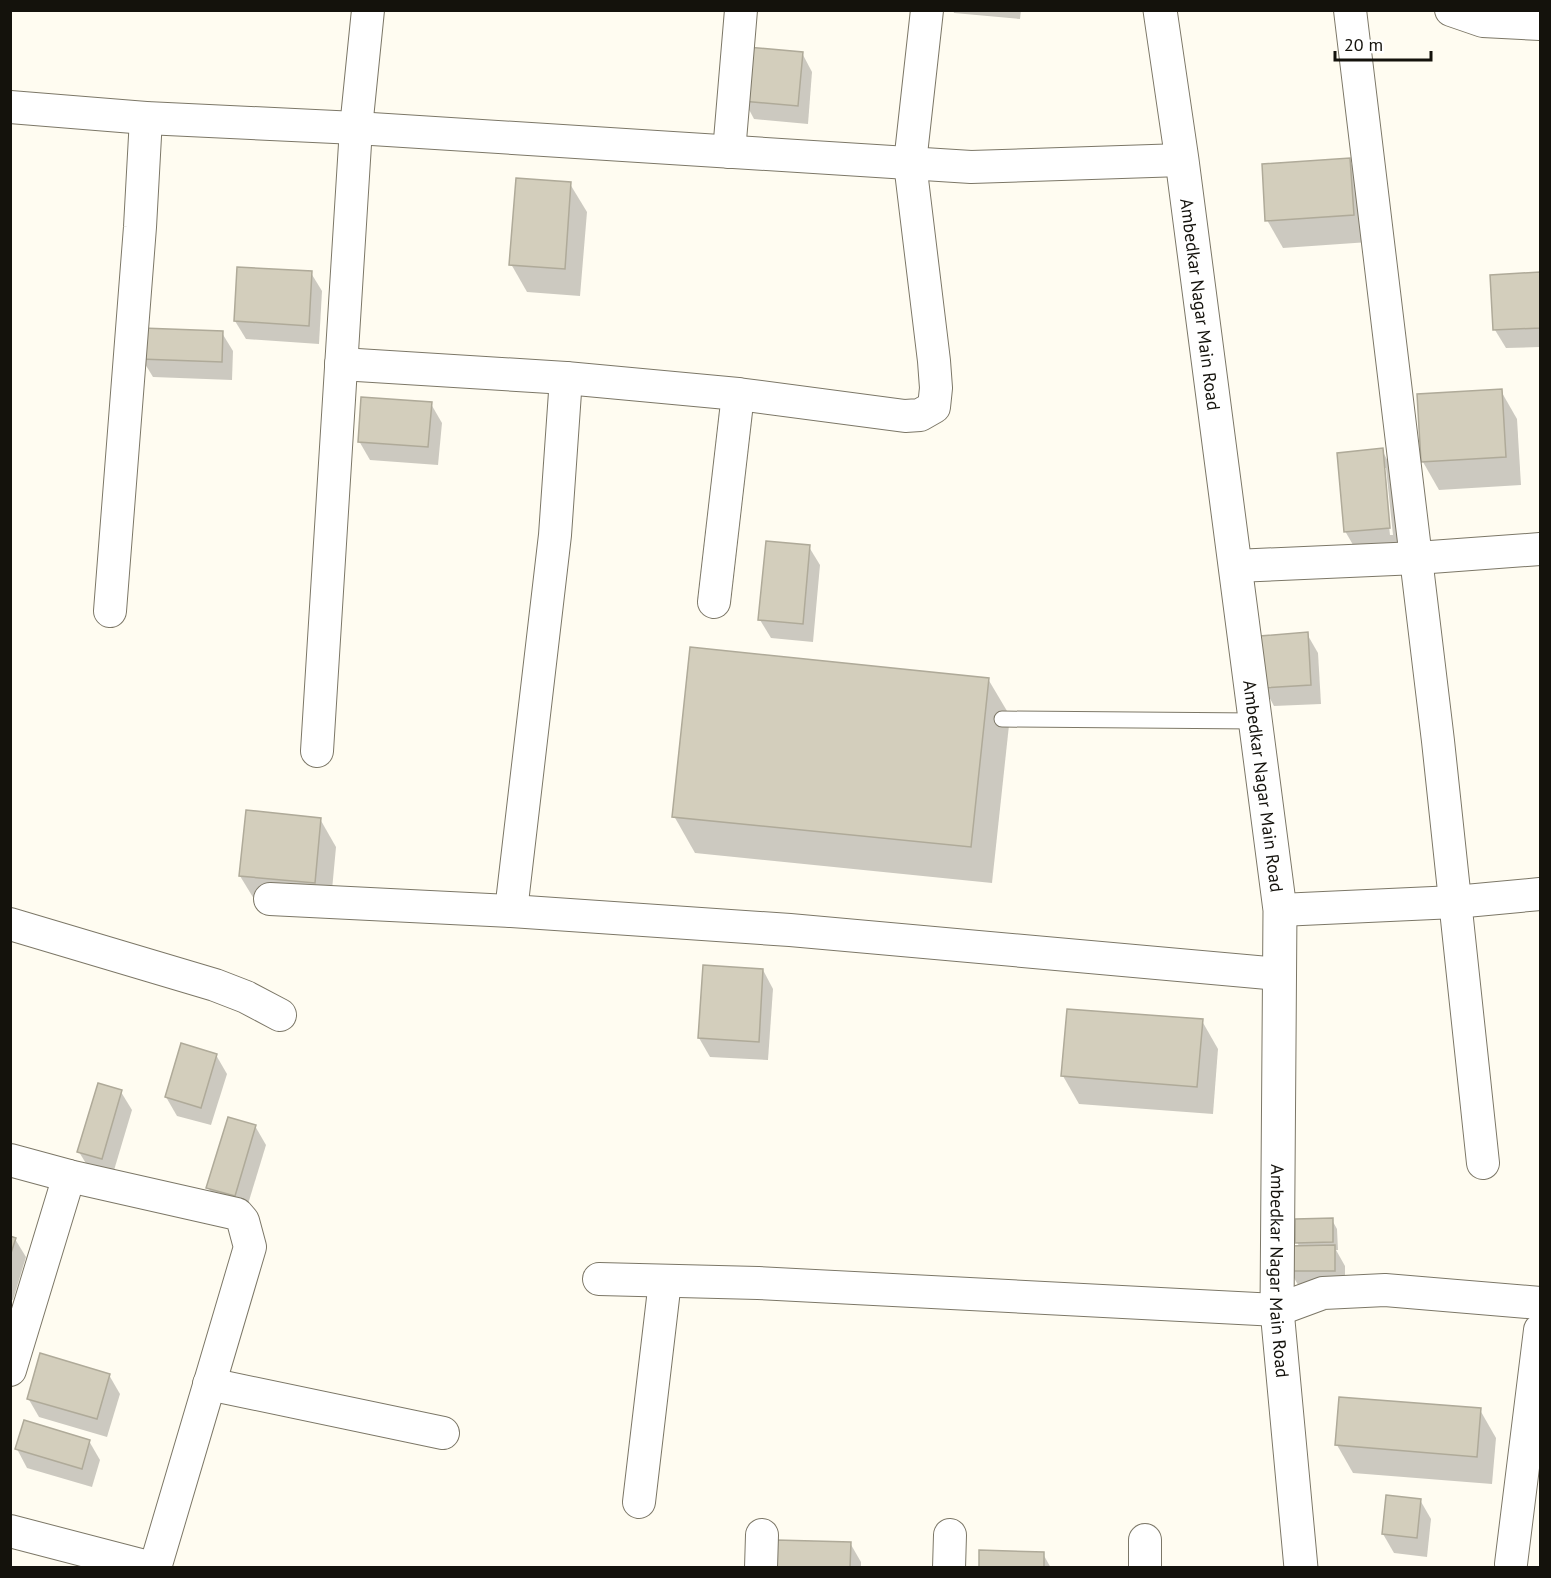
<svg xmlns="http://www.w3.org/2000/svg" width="1551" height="1578" viewBox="0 0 1551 1578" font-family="'PT Sans',sans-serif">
	<rect width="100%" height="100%" fill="#fffcf1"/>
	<!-- shadow -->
	<g fill="#0003" fill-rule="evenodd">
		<path d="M953,10H1021L1020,19L954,13Z"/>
		<path d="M802,53L812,72L808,124L754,119L744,100Z"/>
		<path d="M1349,160L1365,188L1369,242L1283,248L1267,220Z"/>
		<path d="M570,184L587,212L580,296L527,292L511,264Z"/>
		<path d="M311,273L322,291L319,344L246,339L235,321Z"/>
		<path d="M1540,274V347L1506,348L1495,330L1492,276Z"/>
		<path d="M222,333L233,351L232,380L153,377L142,359Z"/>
		<path d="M1501,391L1517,419L1521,485L1439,490L1423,462L1419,396Z"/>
		<path d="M431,404L442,423L438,465L370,460L359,441Z"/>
		<path d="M1382,450L1392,469L1400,546L1356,550L1345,531ZM1383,468H1386L1393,535H1390Z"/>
		<path d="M809,547L820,565L813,642L771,638L760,620Z"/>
		<path d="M1307,634L1318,653L1321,704L1274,706L1264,687Z"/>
		<path d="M988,679L1010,716L992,883L695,853L674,816Z"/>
		<path d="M320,819L336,847L330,911L257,904L240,876Z"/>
		<path d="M763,970L773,989L768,1060L710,1057L699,1038Z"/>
		<path d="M1202,1021L1218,1049L1213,1114L1079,1104L1063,1076Z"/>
		<path d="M216,1055L227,1074L211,1125L177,1116L166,1097Z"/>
		<path d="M121,1092L132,1110L112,1177L90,1170L79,1152Z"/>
		<path d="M255,1126L266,1145L245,1214L219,1206L208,1187Z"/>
		<path d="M1332,1220L1337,1229L1338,1250H1336L1345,1266V1289L1301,1290L1290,1271L1300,1248L1297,1242Z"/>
		<path d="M10,1238L15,1239L26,1257L13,1300L10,1299Z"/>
		<path d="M109,1375L120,1394L107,1437L39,1417L28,1398Z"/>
		<path d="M1480,1410L1496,1438L1492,1484L1353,1473L1337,1445Z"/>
		<path d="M89,1441L100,1460L92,1487L27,1468L17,1449Z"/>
		<path d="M1387,1497L1420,1500L1431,1519L1427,1557L1394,1553L1383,1534Z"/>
		<path d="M850,1543L861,1562V1568H777Z"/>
		<path d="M1043,1554L1051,1568H980Z"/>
	</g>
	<!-- building -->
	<g fill="#d3cebc" stroke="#afaa99" stroke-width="1.5">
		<path d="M747,47L803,52L798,106L742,101Z"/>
		<path d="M1350,158L1354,215L1265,221L1262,164Z"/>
		<path d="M516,178L571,182L565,269L509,265Z"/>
		<path d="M237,267L312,271L309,326L234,321Z"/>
		<path d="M1540,272V328L1493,330L1490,275Z"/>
		<path d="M142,328L223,331L222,362L140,359Z"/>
		<path d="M1502,389L1506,457L1421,462L1417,394Z"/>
		<path d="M361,397L432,402L428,447L358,442Z"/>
		<path d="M1383,448L1390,528L1344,532L1337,453Z"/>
		<path d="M766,541L810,545L803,624L758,620Z"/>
		<path d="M1308,632L1311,685L1262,688L1260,636Z"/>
		<path d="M690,647L989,678L971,847L672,817Z"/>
		<path d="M246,810L321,818L315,883L239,876Z"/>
		<path d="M703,965L763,969L759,1042L698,1038Z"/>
		<path d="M1067,1009L1203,1019L1197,1087L1061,1076Z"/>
		<path d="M181,1043L217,1054L201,1108L165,1097Z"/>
		<path d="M98,1083L122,1090L102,1159L77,1152Z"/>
		<path d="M228,1117L256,1125L235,1196L206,1188Z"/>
		<path d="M1333,1218V1242L1295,1243V1219Z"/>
		<path d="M10,1236L16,1238L10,1256Z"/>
		<path d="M1335,1245V1271H1289L1288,1246Z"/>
		<path d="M40,1353L110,1374L97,1419L27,1399Z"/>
		<path d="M1339,1397L1481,1408L1477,1457L1335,1445Z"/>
		<path d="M24,1420L90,1440L82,1469L15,1449Z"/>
		<path d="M1386,1495L1421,1499L1417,1538L1382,1534Z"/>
		<path d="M776,1540L851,1542L850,1568H776Z"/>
		<path d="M979,1550L1044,1552V1568H979Z"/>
	</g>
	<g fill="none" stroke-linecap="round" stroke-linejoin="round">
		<defs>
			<path id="service" d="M1002,719L1255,721"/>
			<g id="minor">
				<path d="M1350,10L1438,741L1483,1163"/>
				<path d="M1451,10L1483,21L1540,24"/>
				<path d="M10,107L146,118L356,128L971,167L1182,160"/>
				<path d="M729,152L741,10"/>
				<path d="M341,364L566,378L738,394L905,416L920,415L934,407L936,388L934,361L910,163L927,10"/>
				<path d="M1235,566L1417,558L1540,549"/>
				<path d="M714,602L738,394"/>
				<path d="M110,611L140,227L146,118"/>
				<path d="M317,751L356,128L368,10"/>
				<path d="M270,899L511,911L790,930L1279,974"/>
				<path d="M1280,910L1455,902L1540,894"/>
				<path d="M511,911L555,535L566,378"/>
				<path d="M10,924L215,985L246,997L280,1015"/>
				<path d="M10,1160L69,1176L237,1214L243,1221L250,1247L155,1568"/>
				<path d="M599,1279L758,1283L1277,1310L1323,1293L1385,1290L1540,1303"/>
				<path d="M10,1370L69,1176"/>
				<path d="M209,1384L443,1433"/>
				<path d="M639,1502L665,1281"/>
				<path d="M10,1531L152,1568"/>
				<path d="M1511,1564L1540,1330"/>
				<path d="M761,1568L762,1535"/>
				<path d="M949,1568L950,1535"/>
				<path d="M1145,1568V1540"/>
			</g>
			<g id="tertiary">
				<path id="s1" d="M1160,10L1182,160L1280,910L1277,1310L1301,1568"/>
			</g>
		</defs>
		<!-- service casing -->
		<use href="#service" stroke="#7c7767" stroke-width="17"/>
		<!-- minor casing -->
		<use href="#minor" stroke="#7c7767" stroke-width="34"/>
		<!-- tertiary casing -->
		<use href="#tertiary" stroke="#7c7767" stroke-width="35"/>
		<!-- service -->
		<use href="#service" stroke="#fff" stroke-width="15"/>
		<!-- minor -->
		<use href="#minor" stroke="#fff" stroke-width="32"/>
		<!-- tertiary -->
		<use href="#tertiary" stroke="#fff" stroke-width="33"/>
	</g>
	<g text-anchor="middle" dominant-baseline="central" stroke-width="4.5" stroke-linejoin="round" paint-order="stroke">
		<!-- street labels -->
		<g font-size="18" fill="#14120c" stroke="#fff">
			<text stroke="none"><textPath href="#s1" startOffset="297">Ambedkar Nagar Main Road</textPath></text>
			<text stroke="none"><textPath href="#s1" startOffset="783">Ambedkar Nagar Main Road</textPath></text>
			<text stroke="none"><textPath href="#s1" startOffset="1269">Ambedkar Nagar Main Road</textPath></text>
		</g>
	</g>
	<!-- border -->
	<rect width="1551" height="1578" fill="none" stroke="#14120c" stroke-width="24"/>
	<!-- scale -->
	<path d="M1335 51v9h96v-9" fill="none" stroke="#14120c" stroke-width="3"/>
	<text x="1344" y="51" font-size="18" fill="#14120c" stroke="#ffffff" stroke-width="4.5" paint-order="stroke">20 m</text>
</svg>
